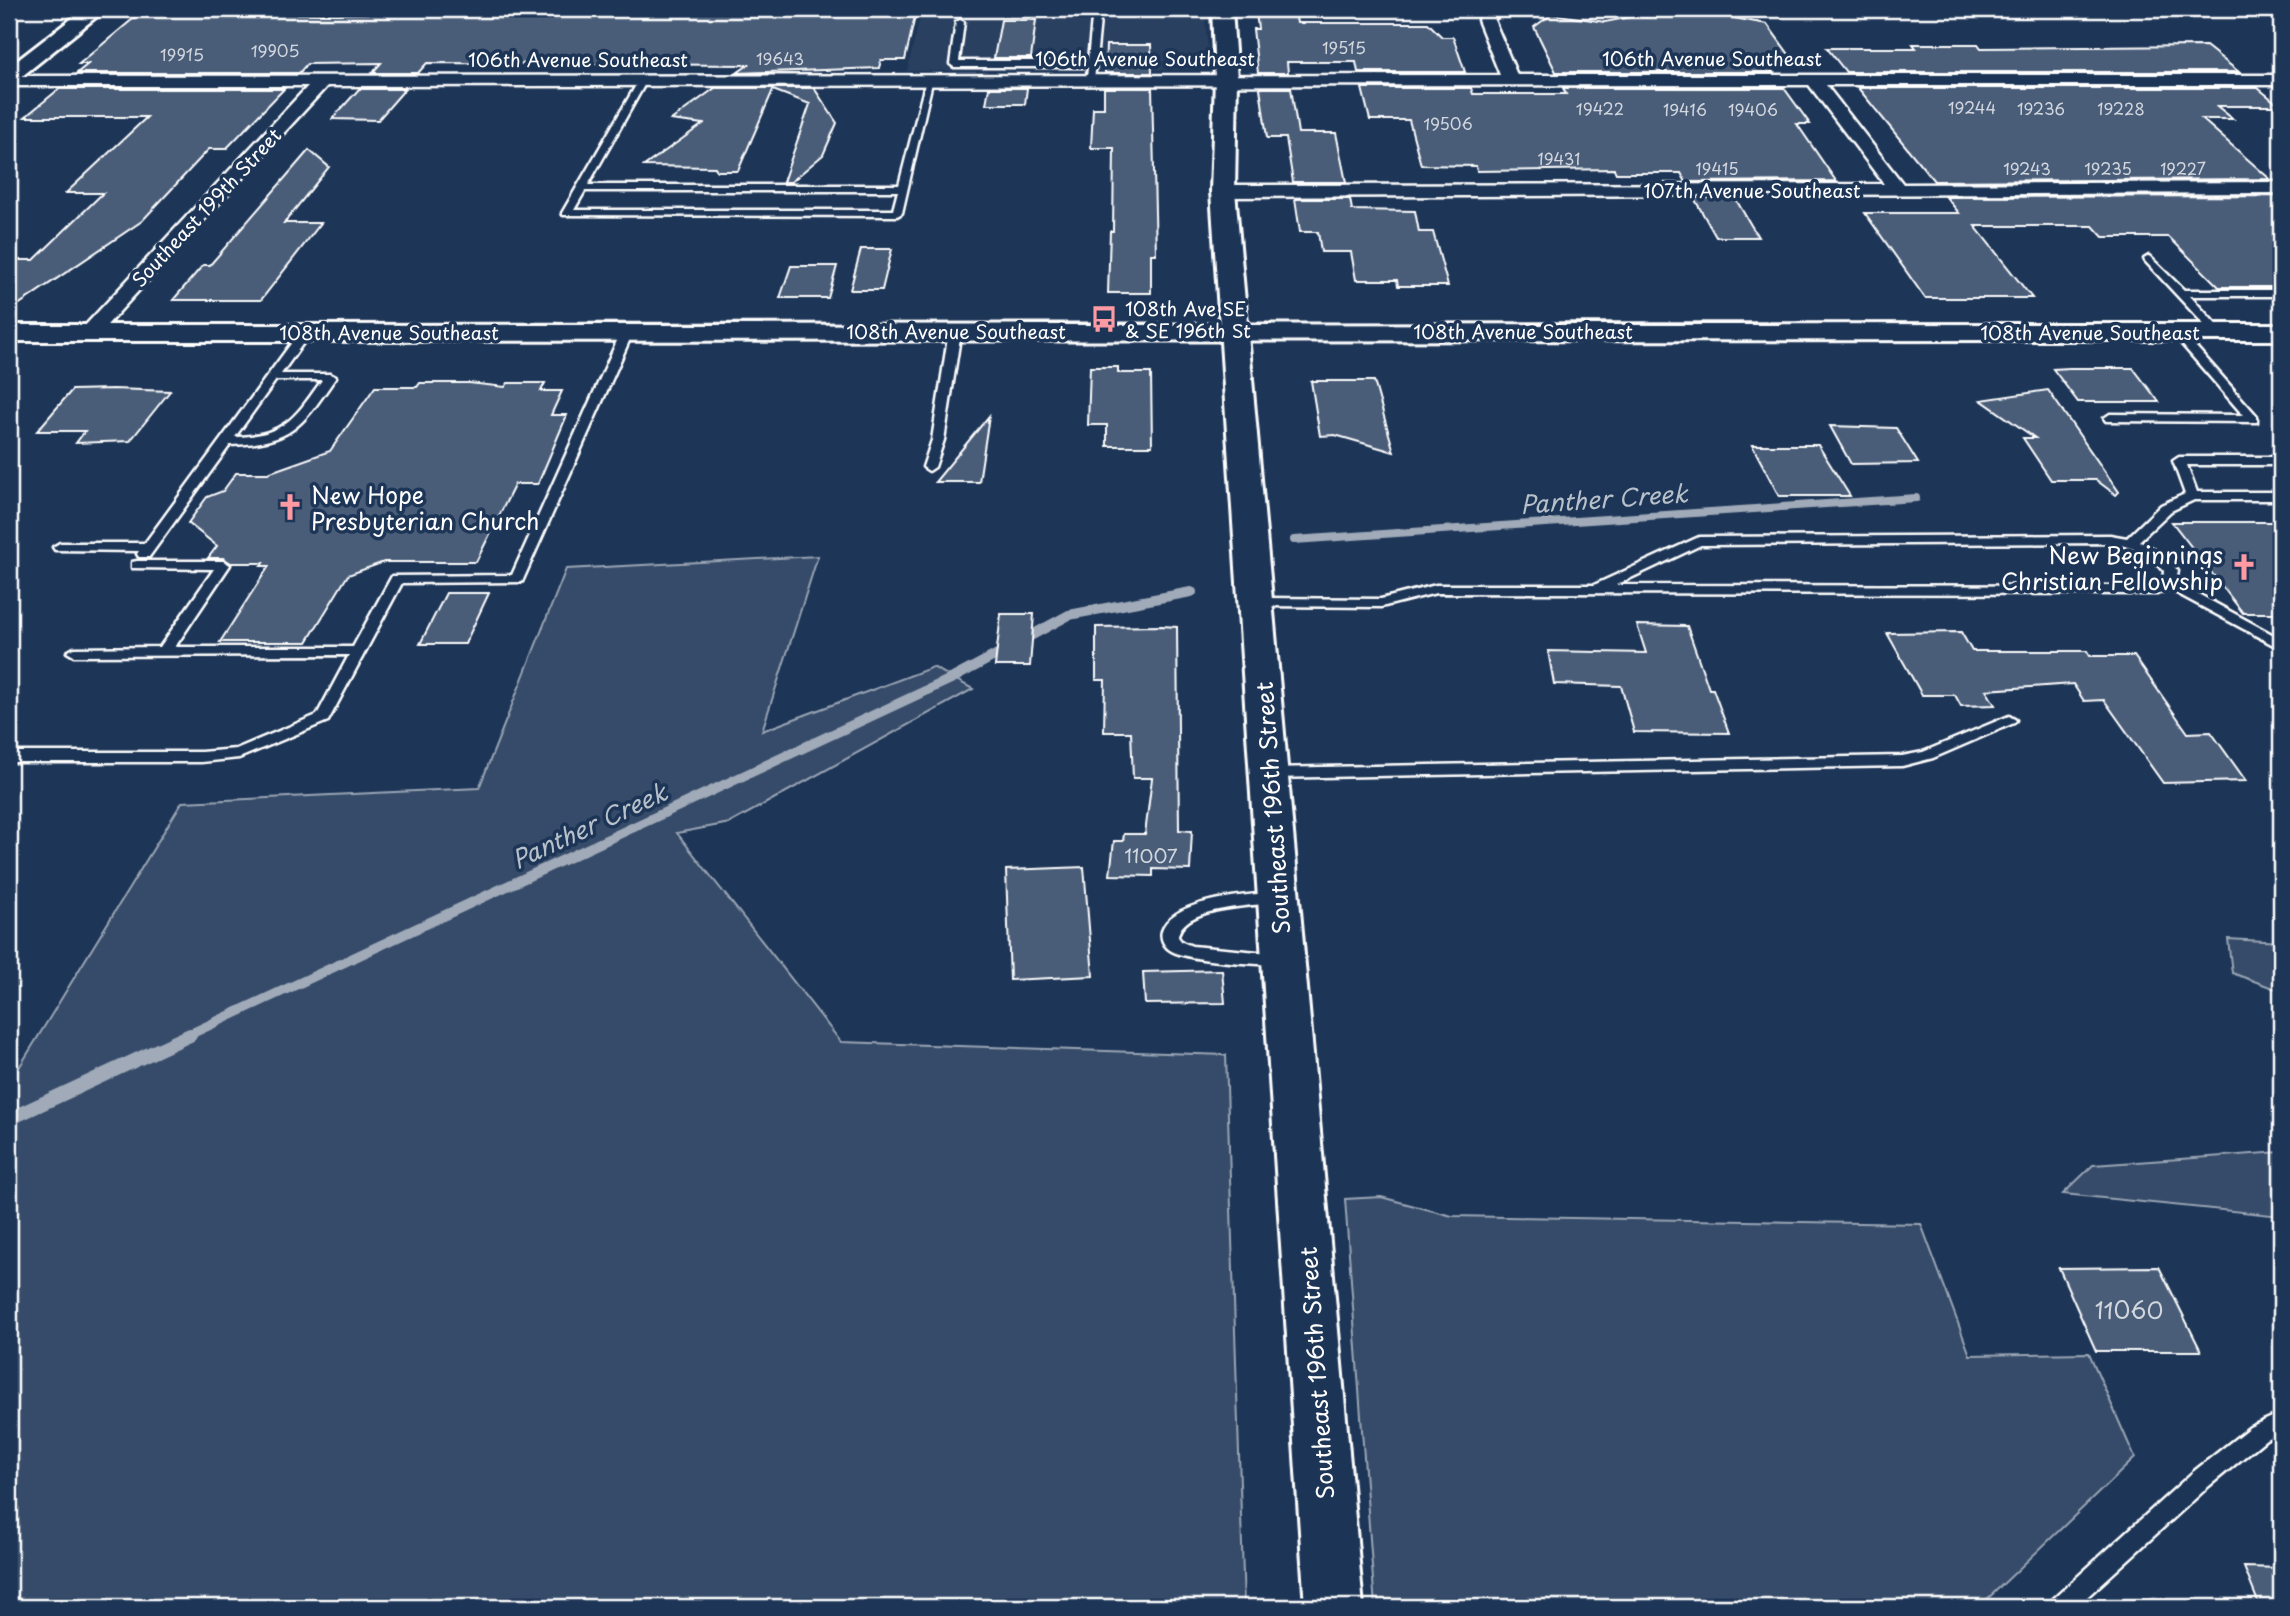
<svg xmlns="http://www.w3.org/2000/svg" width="2290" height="1616" viewBox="0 0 2290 1616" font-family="'Playpen Sans',sans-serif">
	<rect width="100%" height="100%" fill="#1d3557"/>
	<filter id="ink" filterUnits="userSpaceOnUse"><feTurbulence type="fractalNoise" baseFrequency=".0143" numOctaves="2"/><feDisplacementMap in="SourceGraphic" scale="14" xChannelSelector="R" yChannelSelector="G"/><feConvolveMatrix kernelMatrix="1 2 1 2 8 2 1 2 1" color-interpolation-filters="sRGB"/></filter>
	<g filter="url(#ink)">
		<!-- built -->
		<path fill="#2a4161" d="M922,9H1204L1210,70L907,71Z"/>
		<!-- green -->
		<g fill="#364b69" stroke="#9aa5b4" stroke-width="2">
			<path d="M818,556L762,731L933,667L973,689L730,823L677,833L841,1042L1226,1055L1244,1607H9V1084L182,802L479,788L566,569Z"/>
			<path d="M2228,939L2281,942V991L2232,973Z"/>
			<path d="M2281,1152V1216L2063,1194L2093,1165Z"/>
			<path d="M1381,1197L1452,1216L1921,1224L1970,1355L2089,1353L2135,1458L1979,1607H1375L1345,1199Z"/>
		</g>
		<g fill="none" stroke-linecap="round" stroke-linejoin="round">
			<!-- stream-far2 -->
			<g stroke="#a0aab8" stroke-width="8">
				<path d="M1294,540L1916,498"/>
				<path d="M1182,594L1193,592"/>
			</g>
			<!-- stream-far1 -->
			<g stroke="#a0aab8" stroke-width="10">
				<path d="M1021,641L1069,615L1191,592"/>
				<path d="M186,1036L953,678L1007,649"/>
			</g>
			<!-- stream -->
			<path stroke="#a0aab8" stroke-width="14" d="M9,1119L190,1035"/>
		</g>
		<!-- building -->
		<g fill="#4a5d79" stroke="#fff" stroke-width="2">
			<path d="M598,9L916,12L905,60H881L879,68L737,73L748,65L427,63L418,73H372L381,63L307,64L299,73H77L88,64H79L140,13L338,14Z"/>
			<path d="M1659,9H1684L1767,24L1796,64H1767L1773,72H1556L1534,27L1552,14L1605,22L1640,15L1646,17Z"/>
			<path d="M1256,12H1295L1297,23H1428L1442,37H1453L1465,72H1358L1356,62H1287L1288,73H1258L1253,29H1258Z"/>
			<path d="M1001,20H1036L1031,58H994Z"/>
			<path d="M1913,44H1978L1981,48L2206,46L2239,72H1846L1827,48H1916Z"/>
			<path d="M1106,45H1151L1152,73H1105Z"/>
			<path d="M715,88H814L837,123L823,155L791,182H783L810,104L773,90L738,171H717L715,167L644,166L703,124L671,120Z"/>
			<path d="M989,88H1027L1025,104H986Z"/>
			<path d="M1104,88H1152L1156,254H1151V293H1108L1110,231H1113L1114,148H1091L1093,108H1104Z"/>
			<path d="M1260,88H1291L1298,133H1336L1346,182H1293L1286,138H1267Z"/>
			<path d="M1362,88H1471L1473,94H1566L1563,88H1784L1810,124H1797L1836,181L1686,182L1681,173H1616L1614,169L1477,171L1476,166L1421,165L1409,120H1370Z"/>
			<path d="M1858,88H2258L2280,106H2217L2233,119H2202L2270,179L1934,181Z"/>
			<path d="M59,89H284L226,149H209L142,221L9,311V260H34L103,193H66L147,117H25Z"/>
			<path d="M359,89H405L378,120L332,119Z"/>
			<path d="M309,150L329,167L284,223H321L261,300H173L203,265H210Z"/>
			<path d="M2281,196V287H2219L2169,237H2103L2093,226H1975L2032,298H1925L1865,213H1959L1946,197Z"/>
			<path d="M1694,198H1735L1758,237H1716Z"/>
			<path d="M1295,199H1350L1352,210L1415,211L1419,232H1433L1448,286H1398L1397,280H1356L1351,252H1321L1318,232H1300Z"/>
			<path d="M861,249H892L882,290H850Z"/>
			<path d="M791,266H837L828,298H780Z"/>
			<path d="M1090,367H1118V373H1151L1152,446H1107V425H1088Z"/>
			<path d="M2070,368H2133L2159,402H2078L2053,369Z"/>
			<path d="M1311,381H1374L1394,452L1335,435L1320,436Z"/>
			<path d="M420,383H469L505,387L508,383H545L541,391H562L551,415H567L538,484H515L476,562H384L348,575L307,642H220L269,566H261L263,563H231L223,558H208L217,546L188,523L207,497L223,491L236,473H268L330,451L375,387H417Z"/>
			<path d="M113,389L170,391L130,441L76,443L85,431H37L72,390Z"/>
			<path d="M2048,390L2119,492L2116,495L2096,480H2051L2023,438H2035L1981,400Z"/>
			<path d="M989,416L979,482H935Z"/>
			<path d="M1830,426L1896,428L1918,463L1851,464Z"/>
			<path d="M1752,445H1818L1850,496H1779Z"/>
			<path d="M2172,522H2281V613H2243Z"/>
			<path d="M446,593H489L465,644H420Z"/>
			<path d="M1001,614H1034L1030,666H995Z"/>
			<path d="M1637,625L1687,626L1709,689H1713L1729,733L1634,732L1621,686L1554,684L1548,651L1646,653Z"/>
			<path d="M1162,626L1177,627L1179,830L1192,831L1190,870L1153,869V876L1110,875L1114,841H1123L1124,834H1145L1152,778H1133L1131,732H1104L1105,680H1096V627Z"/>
			<path d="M1961,632L1972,651H2087L2090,656H2134L2188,733L2211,732L2246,781L2163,783L2104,700L2084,701L2073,684L1986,690L1995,705L1961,706L1955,695H1922L1887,633Z"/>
			<path d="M1084,867L1093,976L1010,980L1006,870Z"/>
			<path d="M1222,970L1225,1003L1145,1004L1143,972Z"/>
			<path d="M2159,1267L2201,1351H2096L2059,1268Z"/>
			<path d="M2244,1567L2281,1568V1607H2260Z"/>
		</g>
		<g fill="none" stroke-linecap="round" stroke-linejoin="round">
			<defs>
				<g id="lane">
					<path d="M1093,9H1101L1094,81L1087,79L1088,67H954L950,64L956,22L960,20L964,22L959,61H1088Z"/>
					<path d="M643,77L647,80L588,185H899L926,80L933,78L902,213L897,216L563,215L562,213L639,80ZM585,191H898L893,210H574Z"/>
					<path d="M2149,256L2184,290H2281V296H2190L2223,332L2213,334L2145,261L2144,259Z"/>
					<path d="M955,328L961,331L944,440L935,467L929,471L923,467L932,440L949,331Z"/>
					<path d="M305,329L311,332L281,374H330L336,377C302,426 293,443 230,445L149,557H139L137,554L139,551L55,550L53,547L60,543H145L301,330ZM276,380H322C295,418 284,436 235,437Z"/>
					<path d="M627,329L633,332L522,582L402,583L328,721L239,758L201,762H9V752H201L236,749L317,715L349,655L74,656L67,652L74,648L160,647L214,569L132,568V562L137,561H223L230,565L175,647H353L392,576L512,575L621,332Z"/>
					<path d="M2177,329L2181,330L2257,416V422L2106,421L2104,418L2110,414L2243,415L2173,334L2171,332Z"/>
					<path d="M2179,457H2281V465H2187L2197,492H2281V500H2194L2171,511L2139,541C2155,548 2167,557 2178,571L2176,582L2281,639V649L2169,589L2157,594L1436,593L1381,607L1256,606L1249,602L1256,598L1381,599L1436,585H1594L1699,537L2110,535L2127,538L2161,505L2185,494L2173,461ZM2110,543C2131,546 2151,554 2164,571L2163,582L2155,586L1616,585L1701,545Z"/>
					<path d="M2009,716L2016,720L2014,723L1933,758L1902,766L1269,778L1261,773L1269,768L1902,756L1923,752Z"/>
					<path d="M1279,892L1285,893L1287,897L1285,901C1260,907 1182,904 1178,937L1182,942L1192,946L1281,954L1290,960L1287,964L1281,966C1257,963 1187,962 1170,950C1164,946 1160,938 1162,931C1172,898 1250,895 1279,892Z"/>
					<path d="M2281,1413V1432L2266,1439L2209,1486L2076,1607H2048L2052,1600L2193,1472L2250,1427Z"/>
				</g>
				<path id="street" d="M1485,9H1506L1494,20L1517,75H2281V85H1826L1903,184L2281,182V193L1223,197L1214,191L1223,185L1884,184L1809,85L327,86L96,337H82L78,333L82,329L308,86H9V76L1500,75L1478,20Z"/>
				<g id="secondary">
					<path d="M84,9H106L16,81L9,83V67Z"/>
					<path d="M1212,9H1232L1237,79L1235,191L1363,1607H1305L1211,191L1215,79Z"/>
				</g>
				<path id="primary" d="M2281,324V340L9,341V325Z"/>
			</defs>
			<!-- lane casing -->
			<use href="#lane" stroke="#fff" stroke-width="5"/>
			<!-- street casing -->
			<use href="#street" stroke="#fff" stroke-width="5"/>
			<!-- secondary casing -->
			<use href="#secondary" stroke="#fff" stroke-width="6"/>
			<!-- primary casing -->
			<use href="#primary" stroke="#fff" stroke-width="6"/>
			<!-- lane -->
			<use href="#lane" fill="#1d3557" fill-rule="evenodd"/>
			<!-- street -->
			<use href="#street" fill="#1d3557" fill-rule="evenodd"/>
			<!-- secondary -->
			<use href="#secondary" fill="#1d3557" fill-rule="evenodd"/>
			<!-- primary -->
			<use href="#primary" fill="#1d3557" fill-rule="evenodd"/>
		</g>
	</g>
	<!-- icons -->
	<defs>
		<symbol id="bus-bare" viewBox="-9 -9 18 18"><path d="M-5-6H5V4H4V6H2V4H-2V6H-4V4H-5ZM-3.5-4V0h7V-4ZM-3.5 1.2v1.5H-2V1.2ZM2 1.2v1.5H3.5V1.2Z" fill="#ff9aa2" stroke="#1d3557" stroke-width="2.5" paint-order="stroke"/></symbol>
		<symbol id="church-bare" viewBox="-9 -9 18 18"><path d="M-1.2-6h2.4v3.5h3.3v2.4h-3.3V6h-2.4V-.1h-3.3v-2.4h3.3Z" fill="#ff9aa2" stroke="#1d3557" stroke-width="2.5" paint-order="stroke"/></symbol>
	</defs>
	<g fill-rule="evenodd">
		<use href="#bus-bare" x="1085" y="300" width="38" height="38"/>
		<use href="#church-bare" x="271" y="488" width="38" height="38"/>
		<use href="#church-bare" x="2225" y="548" width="38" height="38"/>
	</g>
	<g text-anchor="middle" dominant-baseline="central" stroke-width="7" stroke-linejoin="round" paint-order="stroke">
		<!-- far-number labels -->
		<g font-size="16" fill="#d2d6de">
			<text x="1344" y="47">19515</text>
			<text x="275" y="50">19905</text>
			<text x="182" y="54">19915</text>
			<text x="780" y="58">19643</text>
			<text x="1972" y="107">19244</text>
			<text x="1600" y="108">19422</text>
			<text x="2041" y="108">19236</text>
			<text x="2121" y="108">19228</text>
			<text x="1685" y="109">19416</text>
			<text x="1753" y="109">19406</text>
			<text x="1448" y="123">19506</text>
			<text x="1559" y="158">19431</text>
			<text x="1717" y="168">19415</text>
			<text x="2027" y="168">19243</text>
			<text x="2108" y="168">19235</text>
			<text x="2183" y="168">19227</text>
		</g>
		<!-- far-street labels -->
		<g font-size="19" fill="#fff" stroke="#1d3557">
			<text x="1145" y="58">106th Avenue Southeast</text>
			<text x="1712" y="58">106th Avenue Southeast</text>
			<text x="578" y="59">106th Avenue Southeast</text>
			<text x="1752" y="190">107th Avenue Southeast</text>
			<text transform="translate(206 207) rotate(-47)">Southeast 199th Street</text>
			<text x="956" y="331">108th Avenue Southeast</text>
			<text x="1523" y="331">108th Avenue Southeast</text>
			<text x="389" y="332">108th Avenue Southeast</text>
			<text x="2090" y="332">108th Avenue Southeast</text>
		</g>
		<!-- far-poi labels -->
		<g font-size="19" fill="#fff" stroke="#1d3557" text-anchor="start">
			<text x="1125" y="308">108th Ave SE<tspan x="1125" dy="22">&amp; SE 196th St</tspan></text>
		</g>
		<!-- number labels -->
		<g font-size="19" fill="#d2d6de">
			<text x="1151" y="855">11007</text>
		</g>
		<!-- poi labels -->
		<g font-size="23" fill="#fff" stroke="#1d3557" text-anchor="start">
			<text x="311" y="494">New Hope<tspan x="311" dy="26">Presbyterian Church</tspan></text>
			<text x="2223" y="554" text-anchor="end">New Beginnings<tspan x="2223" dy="26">Christian Fellowship</tspan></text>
		</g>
		<!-- street labels -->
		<g font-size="23" fill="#fff" stroke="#1d3557">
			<text transform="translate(1272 808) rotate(-94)">Southeast 196th Street</text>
			<text transform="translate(1316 1373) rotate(-94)">Southeast 196th Street</text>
		</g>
		<!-- near-number labels -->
		<g font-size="23" fill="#d2d6de">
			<text x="2129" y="1309">11060</text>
		</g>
		<!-- water labels -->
		<g font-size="24" font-style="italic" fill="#b8c0ca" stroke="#1d3557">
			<text transform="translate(1604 498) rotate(-4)">Panther Creek</text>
			<text transform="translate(589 825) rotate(-25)">Panther Creek</text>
		</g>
	</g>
	<!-- margin -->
	<rect width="2290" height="1616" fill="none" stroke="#1d3557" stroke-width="35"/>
	<rect x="18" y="18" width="2255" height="1581" fill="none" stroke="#fff" stroke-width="2.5" filter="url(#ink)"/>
</svg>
